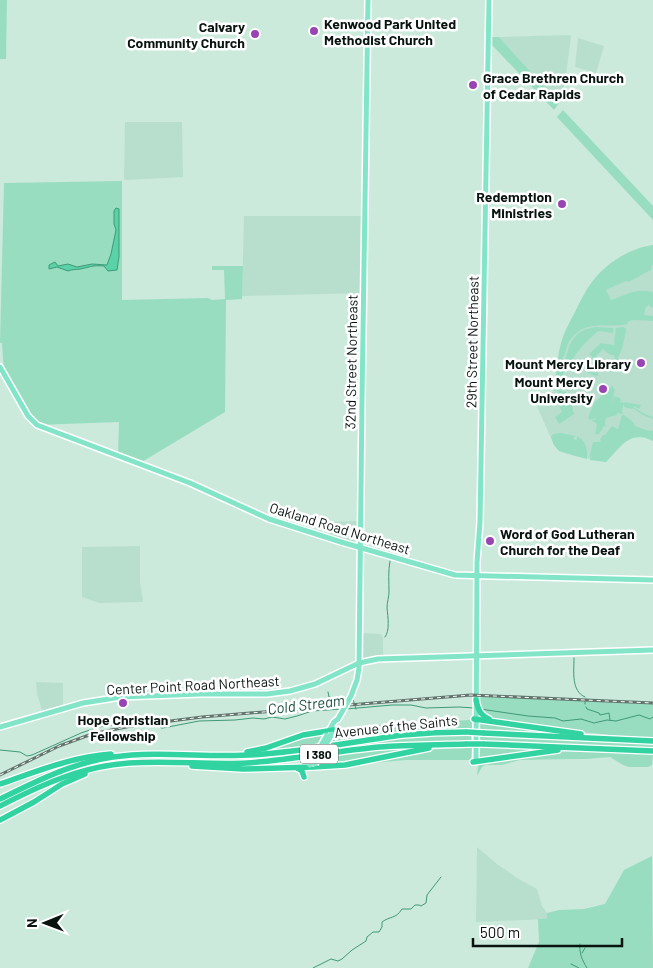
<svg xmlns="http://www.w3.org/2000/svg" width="653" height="968" viewBox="0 0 653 968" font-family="Barlow,sans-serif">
	<rect width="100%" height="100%" fill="#cbeadc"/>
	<!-- built -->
	<g fill="#b8dfce">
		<path d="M569,35L571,36L566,76L563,92L559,103L499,37Z"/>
		<path d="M578,38L604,46L596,73L575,67Z"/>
		<path d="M125,122H182L183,177L126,180L124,179Z"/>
		<path d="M244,216H365L364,293L242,296Z"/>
		<path d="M653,245V441L644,437L633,438L624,443L606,462L574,456L559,451L554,445L536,404L548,397L553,391L561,344L564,334L588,288L598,275L622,256L637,249Z"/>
		<path d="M357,521L356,543L330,535V522Z"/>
		<path d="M139,546L140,547V582L143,601L142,602L99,603L82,597V547Z"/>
		<path d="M361,633L381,634L383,638V656L363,658L362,655Z"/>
		<path d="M36,682L63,683V705L42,711L37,693Z"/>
		<path d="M477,847L497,864L517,878L537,889L542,906L547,913L548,919L476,922Z"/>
	</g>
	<!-- green -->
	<g fill="#99ddc1">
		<path d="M0,0H7L6,59H0Z"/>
		<path d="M492,37H499L559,103L554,110L491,44Z"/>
		<path d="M563,110L653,206V220L557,117Z"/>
		<path d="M122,181V300L208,298L212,300L225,299L224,270H212V266H243L242,299L226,300L225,412L140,463L118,456L119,422L37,425L4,374L2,343H0L4,183Z"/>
		<path d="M653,245V265L651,266L652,269L629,282L626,281L606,290L611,300C628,294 635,288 653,292V307L651,308L649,305C645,307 645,310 644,315L653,316V321L633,320L627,322L628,324C607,329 586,318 570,340C565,347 566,359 558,363C558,345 566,328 575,312C580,302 585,291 592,282C606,263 630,248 653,245Z"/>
		<path d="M596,327L613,328V333L598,331C585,343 574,352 569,369H567L564,371L560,388L561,391L566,392V394H560L554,387L557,367L564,363C570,344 572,330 596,327Z"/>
		<path d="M623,327L626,329C624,340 623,352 616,360L618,358L621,363L619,371L617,370L616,371L613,368L612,370V366L613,363H612L615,357L613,355H610L603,349L596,356L597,357L595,359L589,354L601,343L614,345L615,344L614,343L616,328Z"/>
		<path d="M592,358L603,368L605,365L608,366L611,363L612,372L598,370L592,373L598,372V376H597L591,375L592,374L588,373L584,368L579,366L580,364H586Z"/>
		<path d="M612,386H613V388L615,389L611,406L614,396L620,398L621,400L620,403L622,402L624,403L625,402L641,405L639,409L634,406L633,407L645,414L653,417V419L645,416V414L644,416L633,408L632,409L624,407V404L622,410L623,414L617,413V415L606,418L605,423L606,427L604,426L599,434H595L597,424L591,420H594L596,418L590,420L588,418L594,403Z"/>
		<path d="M567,397L572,406L574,414L559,424L555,417L562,412L557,401Z"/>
		<path d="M622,415H624L632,421L635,426L646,430L653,431V441C630,429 620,447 606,462L590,460V455L593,442H601L600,440L603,435H605L612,426L618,429Z"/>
		<path d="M561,433L576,436L573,438L575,440L577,439V436C586,441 588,449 587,459L559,451L554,445L551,437L553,434Z"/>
		<path d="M477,696L653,704V738C600,735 548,729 496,720L490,718L481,712Z"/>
		<path d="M470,720L472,721V729C424,730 376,736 328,743L335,730L387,724Z"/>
		<path d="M478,722L553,733L478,730Z"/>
		<path d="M325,734L319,744L263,751L302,737Z"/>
		<path d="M442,735H471V741L398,743L324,750L325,748L410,737Z"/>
		<path d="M478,735L653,744V748L478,741Z"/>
		<path d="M472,747L471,760H406L361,764L427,750Z"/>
		<path d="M478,747L544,749V750L478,760Z"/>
		<path d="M413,748V749L352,762L317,765L321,756L364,751Z"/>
		<path d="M316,750L315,752L236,760L138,759L105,763L80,768L57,776L1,803V801C30,787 58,772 89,765C106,761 124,758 142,758C168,757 195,761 221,759C253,758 284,754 316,750Z"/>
		<path d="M569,751L653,754L652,765L648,767H629L623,765L610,757L586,759H573L520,760L502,765H485L482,767L477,776L478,766L481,763L545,753Z"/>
		<path d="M652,856L653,968H528L539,942L538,919H547V913L559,910L584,909L605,904L624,870Z"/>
	</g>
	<!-- water -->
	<path fill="#58d2a6" stroke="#409979" d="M116,208L119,209V257L117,270L108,271L104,266C92,265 91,267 80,269C75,270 72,269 68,271L57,267L49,269V265L55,262L58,266L68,264L77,267L92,264L107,265L111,254L116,230L114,224V211Z"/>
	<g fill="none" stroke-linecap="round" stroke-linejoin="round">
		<!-- stream -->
		<g stroke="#409979" stroke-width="1">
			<path d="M385,637C390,631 388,617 387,608C387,602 389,597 389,592C389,582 388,571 390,561"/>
			<path d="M574,658C574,672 571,691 585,697"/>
			<path d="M328,692L329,697C337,699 338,700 347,699"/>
			<path d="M351,699H353L356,709"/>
			<path d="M585,702V704"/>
			<path d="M586,707L587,709L599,713L600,715L609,713L610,720"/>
			<path d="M346,709L392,705H411L426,708L459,707L474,708"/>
			<path d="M480,709L528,716L555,718L563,721L581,719L594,723L607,720L616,721L639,715L650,719L653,717"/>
			<path d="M0,750L20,752L27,756L32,755L81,733L99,727L113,725L155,720L158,721L161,728H163L199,721L235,720L253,718L264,719L272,717L285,719L297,716L312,711L342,709"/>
			<path d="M580,944C579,953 582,960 587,968"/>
			<path d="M582,953L585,948"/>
			<path d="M571,964L579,968"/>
			<path d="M313,968L331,959L338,961L342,959L352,950L366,941L367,937L373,932H379L382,927V922C390,916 396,919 402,909H411L415,905H419L421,906L426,903L427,895L441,877"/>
		</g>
		<defs>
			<g id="major">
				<path d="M0,367L28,416L37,425L190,483L269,519L341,542L455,575L653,580"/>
				<path d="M351,696L357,680L359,668L362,400L368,0"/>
				<path d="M0,727L83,703L121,697L201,694H267L290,691L315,684L359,663L378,659L653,650"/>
				<path d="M328,733L334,722L338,719"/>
				<path d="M476,761L477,562L480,522L489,0"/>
			</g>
			<g id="highway">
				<path d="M476,700C478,709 480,715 489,719"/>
				<path d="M474,719L581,734"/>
				<path d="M483,733L653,741"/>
				<path d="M483,744L653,751"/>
				<path d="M247,752L266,748L303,735L334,730"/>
				<path d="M473,762L558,750"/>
				<path d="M192,766L243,769L313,767L345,765L429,748"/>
				<path d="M297,768L302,771L304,777"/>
				<path d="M0,784C38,771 71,757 111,754"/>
				<path d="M0,799C37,781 72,763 113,757C163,750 214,759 264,754C311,750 357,741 403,735C424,733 446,732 467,732"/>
				<path d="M0,806C41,785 82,766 129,763C168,760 208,765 247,763C291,760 335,751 379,747C408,745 438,745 467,744"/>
				<path d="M0,820L34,802L62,784L85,774"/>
			</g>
		</defs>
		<!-- major casing -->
		<use href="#major" stroke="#fff" stroke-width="8"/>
		<!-- highway casing -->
		<use href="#highway" stroke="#fff" stroke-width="8"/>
		<!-- major -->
		<use href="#major" stroke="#83e5c7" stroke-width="5"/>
		<!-- highway -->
		<use href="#highway" stroke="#31d3a1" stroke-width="5.5"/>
		<defs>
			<path id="rail" d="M0,775L59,746L92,734L131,726L202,717L471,695L653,703"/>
		</defs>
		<!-- rail casing -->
		<use href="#rail" stroke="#61756d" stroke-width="3"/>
		<!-- rail -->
		<use href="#rail" stroke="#fff" stroke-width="1" stroke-dasharray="4" stroke-linecap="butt"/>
		<defs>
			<g id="major-bridge">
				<path d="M338,719L351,696"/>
				<path d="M315,764L332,734"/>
				<path d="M310,765L327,735"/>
			</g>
			<g id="highway-bridge">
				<path d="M467,732L483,733"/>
				<path d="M467,744H483"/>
			</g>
		</defs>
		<!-- major-bridge casing -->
		<use href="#major-bridge" stroke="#fff" stroke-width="8" stroke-linecap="butt"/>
		<!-- highway-bridge casing -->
		<use href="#highway-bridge" stroke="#fff" stroke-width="8" stroke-linecap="butt"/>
		<!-- major-bridge -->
		<use href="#major-bridge" stroke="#83e5c7" stroke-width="5"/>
		<!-- highway-bridge -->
		<use href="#highway-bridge" stroke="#31d3a1" stroke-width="5.5"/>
	</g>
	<!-- markers -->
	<g fill="#9845b3" stroke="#fff" stroke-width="2">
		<circle cx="314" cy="31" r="5"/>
		<circle cx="255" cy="34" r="5"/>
		<circle cx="473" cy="85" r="5"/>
		<circle cx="562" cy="204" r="5"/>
		<circle cx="641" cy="363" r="5"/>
		<circle cx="603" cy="389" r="5"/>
		<circle cx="490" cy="541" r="5"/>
		<circle cx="123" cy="703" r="5"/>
	</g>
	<g text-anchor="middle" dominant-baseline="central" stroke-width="5" stroke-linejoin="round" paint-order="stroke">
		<!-- shield labels -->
		<rect fill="#fff" stroke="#535a58" stroke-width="1" x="300" y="744.5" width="38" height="19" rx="4"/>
		<g font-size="12" font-weight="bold" fill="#091410">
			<text x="319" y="754">I 380</text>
		</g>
		<!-- poi labels -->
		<g font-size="14" font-weight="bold" fill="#091410" stroke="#fff" text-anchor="end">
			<text x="324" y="23" text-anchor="start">Kenwood Park United<tspan x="324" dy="16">Methodist Church</tspan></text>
			<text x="245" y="26">Calvary<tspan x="245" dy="16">Community Church</tspan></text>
			<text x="483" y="77" text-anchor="start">Grace Brethren Church<tspan x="483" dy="16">of Cedar Rapids</tspan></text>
			<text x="552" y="196">Redemption<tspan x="552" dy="16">Ministries</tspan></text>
			<text x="631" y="363">Mount Mercy Library</text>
			<text x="593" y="381">Mount Mercy<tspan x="593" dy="16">University</tspan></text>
			<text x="500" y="533" text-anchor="start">Word of God Lutheran<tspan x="500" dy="16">Church for the Deaf</tspan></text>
			<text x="123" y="719" text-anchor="middle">Hope Christian<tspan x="123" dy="16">Fellowship</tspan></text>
		</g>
		<!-- street labels -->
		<g font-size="14" fill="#091410" stroke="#fff">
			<text transform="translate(472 342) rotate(-89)">29th Street Northeast</text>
			<text transform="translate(351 362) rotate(-89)">32nd Street Northeast</text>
			<text transform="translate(340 528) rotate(17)">Oakland Road Northeast</text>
			<text transform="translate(193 685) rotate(-3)">Center Point Road Northeast</text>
			<text transform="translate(396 726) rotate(-6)">Avenue of the Saints</text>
		</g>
		<!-- water labels -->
		<g font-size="15" font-style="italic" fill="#1c4f3d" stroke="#fff">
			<text transform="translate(306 704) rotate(-7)">Cold Stream</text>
		</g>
	</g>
	<!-- north arrow -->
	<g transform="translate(45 923) rotate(269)" stroke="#ffffff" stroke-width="4" paint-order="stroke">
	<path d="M0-4L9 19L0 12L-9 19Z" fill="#091410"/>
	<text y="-8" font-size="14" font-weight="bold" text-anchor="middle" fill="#091410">N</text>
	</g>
	<!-- scale -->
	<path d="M473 938v8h149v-8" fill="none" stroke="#091410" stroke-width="2.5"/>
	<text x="480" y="938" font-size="15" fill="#091410" stroke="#ffffff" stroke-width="4" paint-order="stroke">500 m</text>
</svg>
